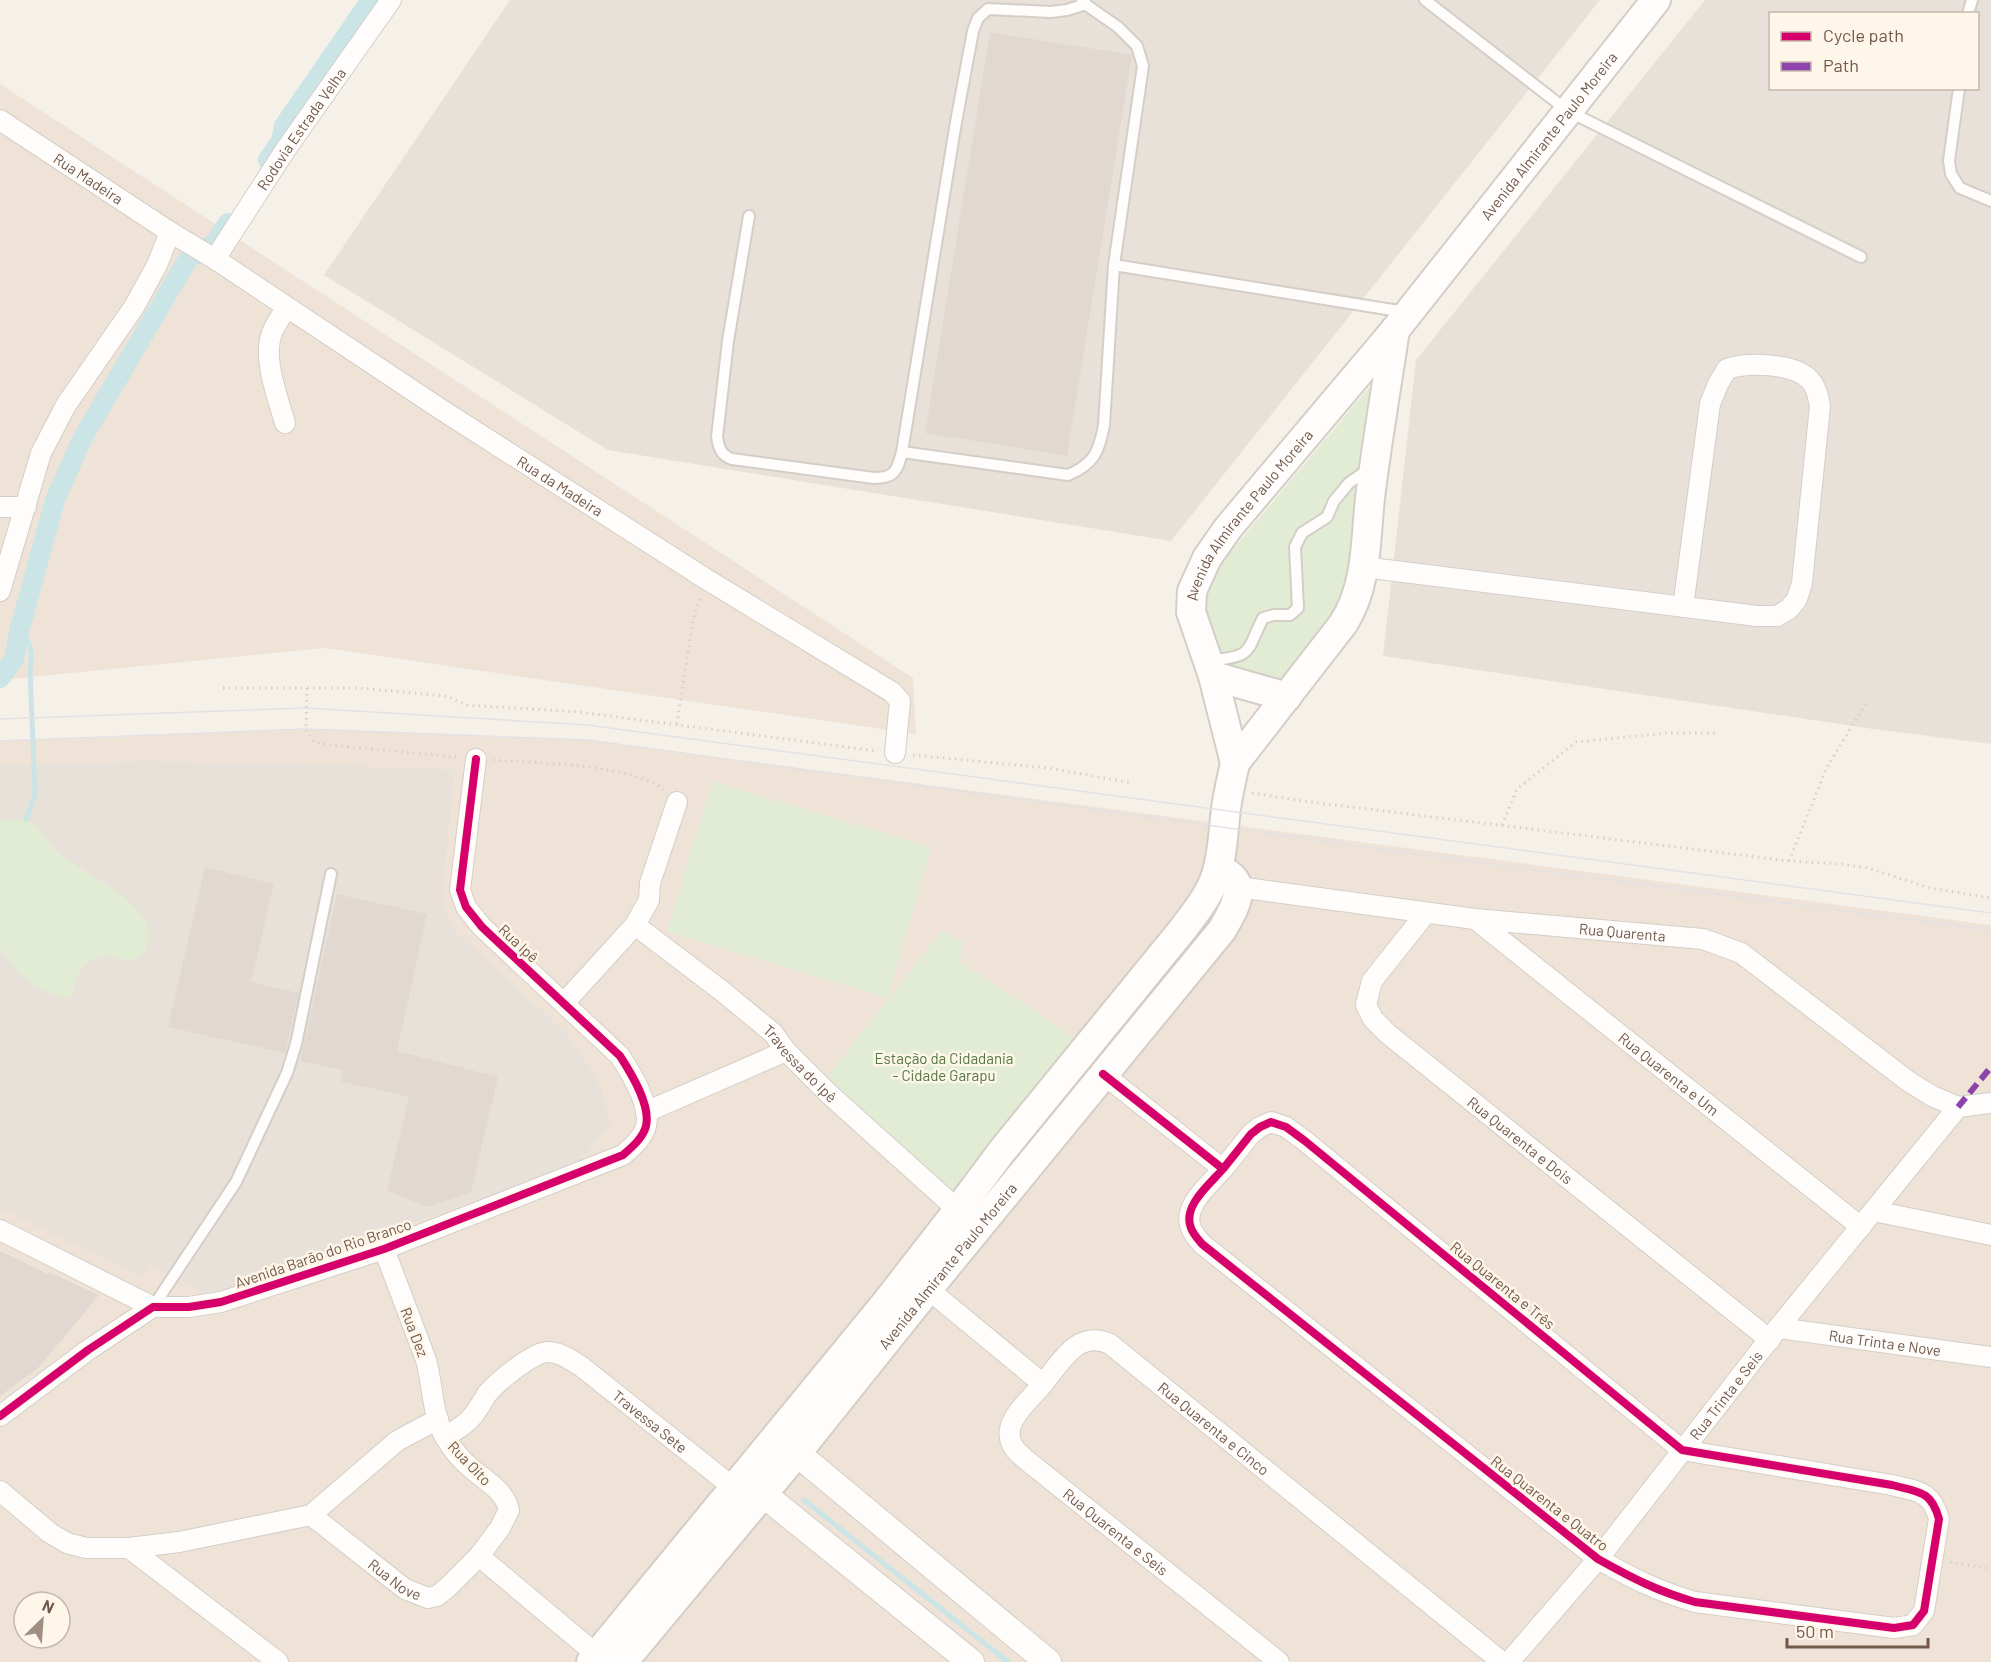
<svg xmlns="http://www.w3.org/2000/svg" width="1991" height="1662" viewBox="0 0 1991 1662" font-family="Barlow,sans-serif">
	<rect width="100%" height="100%" fill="#f5f1e9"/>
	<!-- residential -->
	<g fill="#eee3d6" fill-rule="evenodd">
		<path d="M0,84L913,678L916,734L325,648L0,680Z"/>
		<path d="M306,729L588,740L1991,925V1662H0V741ZM24,1602H60V1638H24Z"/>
	</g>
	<!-- industrial -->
	<g fill="#e8e1da" fill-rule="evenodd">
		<path d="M510,0H1600L1171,541L608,450L324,275Z"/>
		<path d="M1705,0H1991V744L1873,729L1383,656L1416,360ZM1770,14H1978V88H1770Z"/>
		<path d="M143,761L302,764L455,770L443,883V902L448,918L456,932L564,1031L593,1072L601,1089L611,1124L577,1164L209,1295L150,1263L140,1277L0,1208V766Z"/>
	</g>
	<!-- green -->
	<g fill="#e2ecd4">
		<path d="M1377,378L1361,569L1290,682L1235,675L1216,655L1204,610L1207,593L1223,561Z"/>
		<path d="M712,781L932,847L887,998L667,932Z"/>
		<path d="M0,820C8,820 20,818 27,820C39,825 49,845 58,853C81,873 164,907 147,947C144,953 137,960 129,960C124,960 117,957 111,956C84,956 75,972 73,997H58L34,985L14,968L0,949Z"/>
		<path d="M942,930L963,942L960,962L1034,1010L1073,1038L955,1193L838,1092L829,1075Z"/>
	</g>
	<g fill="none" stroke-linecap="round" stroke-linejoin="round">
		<!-- stream -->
		<g stroke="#cbe4e6" stroke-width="5">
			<path d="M20,628C31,645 33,649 30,670L35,794L26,820"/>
			<path d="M804,1500L1008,1662"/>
		</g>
		<!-- canal -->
		<g stroke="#cbe4e6" stroke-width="20">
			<path d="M268,160L281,141L284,126L371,0"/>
			<path d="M0,678L14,659L20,628L55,500L82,439L188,259L214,244L228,223"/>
		</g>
	</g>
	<!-- building -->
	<g fill="#e1d9d1">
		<path d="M990,32L1132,55L1067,456L925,433Z"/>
		<path d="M205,867L274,884L251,982L299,993L285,1053L168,1027Z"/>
		<path d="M337,894L427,914L397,1051L498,1077L471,1192L427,1207L387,1190L409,1097L340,1081L343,1070L300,1061Z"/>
		<path d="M0,1251L48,1274L49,1272L99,1295L39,1367L0,1396Z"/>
	</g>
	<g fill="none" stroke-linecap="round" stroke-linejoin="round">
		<defs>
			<g id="service">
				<path d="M1425,0L1568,111L1861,257"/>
				<path d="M1968,14L1972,0"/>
				<path d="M1959,88L1949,161L1951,174L1960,188L1991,201"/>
				<path d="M749,216L728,341L717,437C719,449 721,455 732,459L874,478C895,478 897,471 902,452L956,122L973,31L978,18L988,9L1051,12L1067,10L1086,4"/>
				<path d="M1114,265L1405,312"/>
				<path d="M902,452L1068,475C1094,464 1099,452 1104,425L1114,265L1143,66L1137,46L1118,27L1082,2"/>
				<path d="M1211,661C1254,655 1245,654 1263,618L1274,615H1290L1298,608L1295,547L1302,533L1327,517L1334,501L1349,483L1370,468"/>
				<path d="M153,1307L236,1182L287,1073L296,1044L331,874"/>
			</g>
			<g id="minor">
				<path id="s1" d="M0,120L170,232L215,259L442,410L706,579L892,692L900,701L895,753"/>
				<path id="s2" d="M215,259L286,149L391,0"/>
				<path d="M285,423C278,398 262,358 272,333C275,324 282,316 286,308"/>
				<path d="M0,507H26"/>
				<path d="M1363,567L1757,616H1777L1789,609L1797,599L1802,583L1820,406C1818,396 1816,386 1809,379C1793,363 1747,362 1727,369L1718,384L1710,404L1683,607"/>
				<path d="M0,591L41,453L66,405L134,307L157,265L170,232"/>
				<path id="s3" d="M1238,887L1475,919L1703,939L1741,953L1908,1081L1932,1096L1958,1107"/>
				<path id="s4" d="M1426,913L1372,981L1366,1005L1373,1019L1388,1034L1770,1340"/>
				<path id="s5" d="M1475,919L1861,1227"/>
				<path id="s6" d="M635,925L722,991L773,1033L786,1051L828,1093L958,1210"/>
				<path d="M564,1003L635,925L649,900L650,883L677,802"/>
				<path d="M1103,1074L1223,1169L1251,1134L1260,1127L1271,1122L1286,1127L1305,1141L1682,1450L1892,1485C1918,1492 1931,1490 1939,1519L1924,1611L1913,1625L1894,1628L1695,1602C1657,1591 1632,1578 1598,1559L1202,1244C1198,1239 1193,1234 1191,1228C1182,1206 1210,1184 1223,1169"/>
				<path d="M1958,1107L1991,1103"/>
				<path d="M646,1112L786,1051"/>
				<path d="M1874,1211L1991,1235"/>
				<path d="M0,1230L153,1307"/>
				<path id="s7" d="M928,1289L1043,1384C1061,1362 1078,1329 1110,1344L1502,1662"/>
				<path id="s8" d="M1778,1328L1991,1357"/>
				<path id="s9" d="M1043,1384C1030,1400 1001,1422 1012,1444C1014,1450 1021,1455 1025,1459L1279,1662"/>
				<path d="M0,1416L88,1350L153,1307H189L221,1302L384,1249L623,1155C632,1147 643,1138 646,1126C651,1105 631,1073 620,1056L482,927L466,907L460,890L476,759"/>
				<path id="s10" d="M445,1437C454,1431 464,1426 471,1418C478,1410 482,1402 487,1394C497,1382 533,1352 548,1352C561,1352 572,1361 582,1367L734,1488"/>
				<path d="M0,1491L50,1533L67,1543L86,1548H129L278,1662"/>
				<path id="s11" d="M311,1515L405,1589L428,1598L437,1596L447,1588L479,1556L500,1528L509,1510C505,1491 486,1481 472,1469C462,1461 452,1449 445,1437C432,1415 433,1385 426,1360L384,1249"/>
				<path d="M129,1548L179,1542L311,1515L397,1441L438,1419"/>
				<path d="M479,1556L597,1655"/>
				<path id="s12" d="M1509,1662L1598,1559L1778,1328L1958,1107"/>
			</g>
			<g id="tertiary">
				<path d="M781,1440L1048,1662"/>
				<path d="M747,1481L971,1662"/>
			</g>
			<g id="secondary">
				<path d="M1213,676L1287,697"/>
				<path id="s13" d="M1235,763L1213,676L1191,612L1192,591L1207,558L1228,528L1395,330L1656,0"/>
				<path d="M591,1662L885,1304L958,1210L1002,1151L1183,929C1195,913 1208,897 1215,878C1223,856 1223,832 1226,809C1228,793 1232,778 1235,763L1343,624C1369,584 1365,535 1371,490C1378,436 1387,383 1395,330"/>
				<path id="s14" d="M623,1662L796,1454L928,1289L1222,930C1235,907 1252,881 1218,869"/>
			</g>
		</defs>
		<!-- service casing -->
		<use href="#service" stroke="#d4cec7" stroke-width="14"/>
		<!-- minor casing -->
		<use href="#minor" stroke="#d4cec7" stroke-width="22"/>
		<!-- tertiary casing -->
		<use href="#tertiary" stroke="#d4cec7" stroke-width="28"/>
		<!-- secondary casing -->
		<use href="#secondary" stroke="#d5cdc6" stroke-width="32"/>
		<!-- path -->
		<g stroke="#d7d0ca" stroke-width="3" stroke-dasharray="1.5 4.5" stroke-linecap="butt">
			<path d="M223,688H358L447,696L466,705L579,712L877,751"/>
			<path d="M307,688L306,729L314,742L329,745L457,757"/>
			<path d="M677,724L693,619L700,598"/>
			<path d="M913,755L1048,768L1132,783"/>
			<path d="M493,760C537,763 631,764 665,790"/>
			<path d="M1252,793L1303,801L1789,861L1841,864L1868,868L1930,888L1991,898"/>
			<path d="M1502,825L1517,789L1576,742L1667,733H1716"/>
			<path d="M1789,861L1826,769L1866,703"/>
			<path d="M1950,1562L1991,1569"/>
		</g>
		<!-- service -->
		<use href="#service" stroke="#fefdfc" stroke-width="10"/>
		<!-- minor -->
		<use href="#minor" stroke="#fefdfc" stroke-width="20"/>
		<!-- tertiary -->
		<use href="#tertiary" stroke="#fefdfc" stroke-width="26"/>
		<!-- secondary -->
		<use href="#secondary" stroke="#fefdfc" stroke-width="28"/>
		<!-- tram -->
		<g stroke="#e4e1e4" stroke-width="1.5">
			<path d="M0,719L305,708L587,725L1991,913"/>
			<path d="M0,741L306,729L588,740L1468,861L1991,930"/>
		</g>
		<!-- quiet -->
		<path stroke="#8e44ad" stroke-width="6" stroke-dasharray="12 6" stroke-linecap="butt" d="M1958,1107L1991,1067"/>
		<defs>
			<g id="cycleway">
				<path d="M1103,1074L1223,1169L1251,1134L1260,1127L1271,1122L1286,1127L1305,1141L1682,1450L1892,1485C1918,1492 1931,1490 1939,1519L1924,1611L1913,1625L1894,1628L1695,1602C1657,1591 1632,1578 1598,1559L1202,1244C1198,1239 1193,1234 1191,1228C1182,1206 1210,1184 1223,1169"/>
				<path d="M0,1416L88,1350L153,1307H189L221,1302L384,1249L623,1155C632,1147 643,1138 646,1126C651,1105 631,1073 620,1056L482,927L466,907L460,890L476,759"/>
			</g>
		</defs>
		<!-- cycleway casing -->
		<use href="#cycleway" stroke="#fef6e9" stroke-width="11"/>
		<!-- cycleway -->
		<use href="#cycleway" stroke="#d6006c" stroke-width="8"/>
	</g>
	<g text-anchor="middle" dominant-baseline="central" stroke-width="5" stroke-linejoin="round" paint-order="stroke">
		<!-- street labels -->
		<g font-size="15" fill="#72584a" stroke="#fef6e9">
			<text stroke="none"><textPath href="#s2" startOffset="156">Rodovia Estrada Velha</textPath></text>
			<text stroke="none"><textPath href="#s13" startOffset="758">Avenida Almirante Paulo Moreira</textPath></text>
			<text stroke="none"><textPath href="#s1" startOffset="106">Rua Madeira</textPath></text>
			<text stroke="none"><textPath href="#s1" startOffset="669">Rua da Madeira</textPath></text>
			<text stroke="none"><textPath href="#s13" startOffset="273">Avenida Almirante Paulo Moreira</textPath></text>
			<text stroke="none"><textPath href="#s3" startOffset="387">Rua Quarenta</textPath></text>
			<text transform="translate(519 943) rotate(43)">Rua Ipê</text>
			<text stroke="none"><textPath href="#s6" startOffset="216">Travessa do Ipê</textPath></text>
			<text stroke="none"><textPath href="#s5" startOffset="248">Rua Quarenta e Um</textPath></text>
			<text stroke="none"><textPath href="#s4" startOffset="318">Rua Quarenta e Dois</textPath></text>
			<text transform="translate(323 1253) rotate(-19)">Avenida Barão do Rio Branco</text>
			<text stroke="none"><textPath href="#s14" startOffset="512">Avenida Almirante Paulo Moreira</textPath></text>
			<text transform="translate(1503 1285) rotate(39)">Rua Quarenta e Três</text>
			<text transform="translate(415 1332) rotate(69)">Rua Dez</text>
			<text stroke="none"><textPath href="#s8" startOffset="108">Rua Trinta e Nove</textPath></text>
			<text stroke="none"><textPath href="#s12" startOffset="344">Rua Trinta e Seis</textPath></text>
			<text stroke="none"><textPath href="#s10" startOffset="261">Travessa Sete</textPath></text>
			<text stroke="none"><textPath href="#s7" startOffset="369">Rua Quarenta e Cinco</textPath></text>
			<text transform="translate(470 1463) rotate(46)">Rua Oito</text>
			<text transform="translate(1550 1503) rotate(38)">Rua Quarenta e Quatro</text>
			<text stroke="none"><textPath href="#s9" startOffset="208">Rua Quarenta e Seis</textPath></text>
			<text stroke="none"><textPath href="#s11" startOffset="106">Rua Nove</textPath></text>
		</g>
		<!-- park labels -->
		<g font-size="15" fill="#537842" stroke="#fef6e9">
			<text x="944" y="1058">Estação da Cidadania<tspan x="944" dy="17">- Cidade Garapu</tspan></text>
		</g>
	</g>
	<!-- legend -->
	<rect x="1769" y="12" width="210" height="78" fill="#fef6e9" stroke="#c6b7a9" stroke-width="1.5"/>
	<rect x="1781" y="32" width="30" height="9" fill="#d6006c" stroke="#c6b7a9" stroke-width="1.5"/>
	<text x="1823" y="42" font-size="18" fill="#72584a">Cycle path</text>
	<rect x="1781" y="62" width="30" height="9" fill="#8e44ad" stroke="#c6b7a9" stroke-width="1.5"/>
	<text x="1823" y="72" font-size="18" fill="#72584a">Path</text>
	<!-- north arrow -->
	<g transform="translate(42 1620) rotate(25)"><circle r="28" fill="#fef6e9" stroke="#c6b7a9" stroke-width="1.5"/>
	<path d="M0-4.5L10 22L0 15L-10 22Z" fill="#a08e82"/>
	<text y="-9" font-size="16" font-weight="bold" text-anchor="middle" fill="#72584a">N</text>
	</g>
	<!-- scale -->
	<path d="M1787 1638v9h141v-9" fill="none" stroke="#72584a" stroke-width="3"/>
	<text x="1796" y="1638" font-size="18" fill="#72584a" stroke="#fef6e9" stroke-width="4.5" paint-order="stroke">50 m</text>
</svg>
